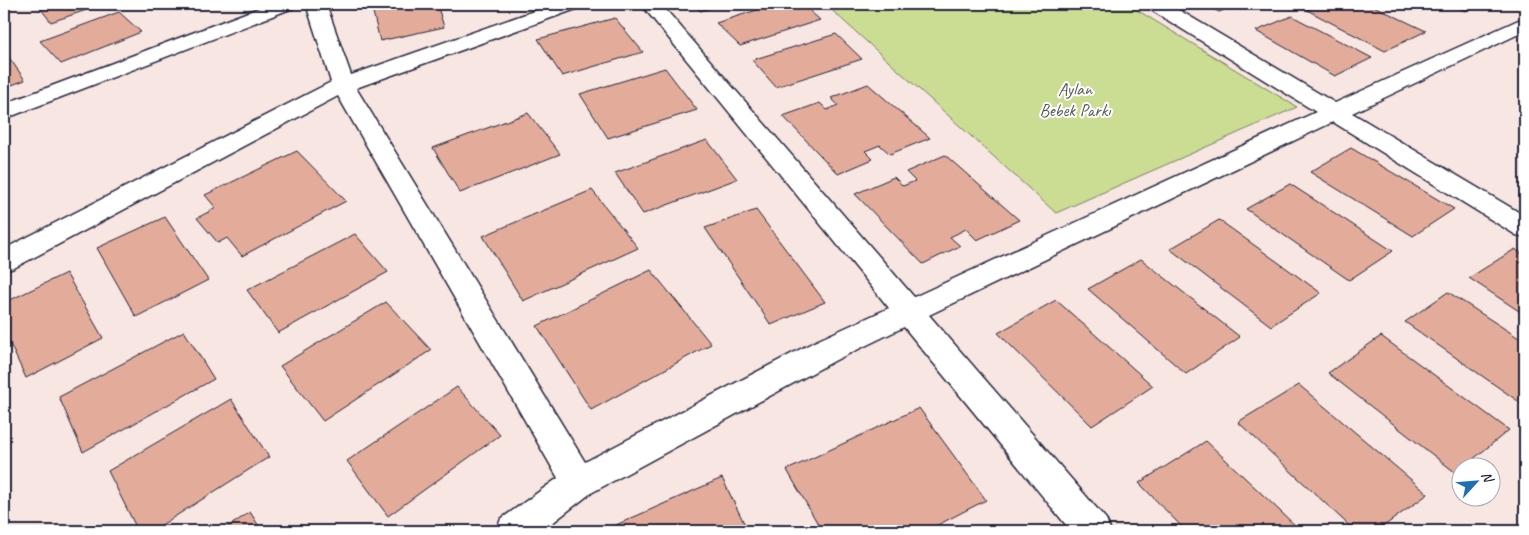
<svg xmlns="http://www.w3.org/2000/svg" width="1529" height="535" viewBox="0 0 1529 535" font-family="Caveat,sans-serif">
	<rect width="100%" height="100%" fill="#f7e6e1"/>
	<filter id="ink" filterUnits="userSpaceOnUse"><feTurbulence type="fractalNoise" baseFrequency=".02" numOctaves="2"/><feDisplacementMap in="SourceGraphic" scale="10" xChannelSelector="R" yChannelSelector="G"/><feConvolveMatrix kernelMatrix="1 2 1 2 8 2 1 2 1" color-interpolation-filters="sRGB"/></filter>
	<g filter="url(#ink)">
		<!-- green -->
		<path fill="#cbdd92" stroke="#768066" d="M825,4H1127L1297,107L1056,213Z"/>
		<!-- building -->
		<g fill="#e3ac9a" stroke="#22223b">
			<path d="M37,4H104L51,22Z"/>
			<path d="M371,4H437L444,27L380,41Z"/>
			<path d="M694,4H726L700,11Z"/>
			<path d="M776,4H802L820,20L740,46L716,23Z"/>
			<path d="M1204,4H1240L1219,12Z"/>
			<path d="M1322,4H1369L1426,31L1385,51L1307,10Z"/>
			<path d="M1450,4H1479L1465,11Z"/>
			<path d="M119,12L141,32L61,64L40,41Z"/>
			<path d="M1292,16L1372,58L1335,76L1256,31Z"/>
			<path d="M615,18L643,52L562,76L538,39Z"/>
			<path d="M836,34L862,59L776,87L752,60Z"/>
			<path d="M8,56L25,80L4,88V57Z"/>
			<path d="M665,68L697,110L608,138L580,94Z"/>
			<path d="M868,84L930,138L890,154L880,145L865,151L873,159L838,174L783,116L820,103L827,110L838,105L831,98Z"/>
			<path d="M528,113L560,154L460,193L433,148Z"/>
			<path d="M707,140L737,179L643,214L615,173Z"/>
			<path d="M1351,148L1454,209L1413,236L1310,172Z"/>
			<path d="M297,151L346,201L242,256L227,238L218,243L197,218L216,208L205,195Z"/>
			<path d="M945,155L1019,220L977,240L966,229L950,237L960,246L923,264L855,194L894,177L903,186L915,181L906,172Z"/>
			<path d="M1290,184L1393,251L1349,280L1246,209Z"/>
			<path d="M592,190L638,248L523,301L483,236Z"/>
			<path d="M756,210L825,302L771,325L705,228Z"/>
			<path d="M165,217L208,280L136,317L97,248Z"/>
			<path d="M1219,220L1321,293L1271,326L1170,249Z"/>
			<path d="M355,234L388,272L278,333L247,290Z"/>
			<path d="M1515,249L1525,256V315L1469,278Z"/>
			<path d="M1141,259L1240,337L1186,374L1088,289Z"/>
			<path d="M651,270L711,344L591,410L537,326Z"/>
			<path d="M66,273L103,338L26,378L4,331V303Z"/>
			<path d="M1448,292L1525,342V406L1405,322Z"/>
			<path d="M1056,300L1153,386L1092,426L998,333Z"/>
			<path d="M386,302L431,350L323,421L280,366Z"/>
			<path d="M184,331L214,379L83,452L59,397Z"/>
			<path d="M1381,336L1509,430L1456,473L1328,373Z"/>
			<path d="M1299,385L1428,494L1377,531H1355L1238,422Z"/>
			<path d="M457,387L500,435L388,516L347,461Z"/>
			<path d="M231,399L269,457L152,531H138L108,471Z"/>
			<path d="M919,408L986,500L926,531H822L787,470Z"/>
			<path d="M1206,441L1301,531H1186L1139,483Z"/>
			<path d="M722,478L748,531H608L607,529Z"/>
			<path d="M250,512L262,531H222Z"/>
		</g>
		<g fill="none" stroke-linecap="round" stroke-linejoin="round">
			<defs>
				<g id="minor">
					<path d="M269,4H296L293,8L4,119V104Z"/>
					<path d="M306,4H326L351,75L554,4H582L579,8L356,88L585,462L814,342L889,308L641,4H661L914,297L1316,112L1148,8L1145,4H1169L1335,103L1525,17V31L1352,113L1525,216V237L1516,235L1333,122L929,315L1106,519L1111,531H1071L904,327L836,360L591,493L542,531H496L501,519L558,478L338,96L14,268L4,271V249L331,82Z"/>
				</g>
			</defs>
			<!-- minor casing -->
			<use href="#minor" stroke="#22223b" stroke-width="3"/>
			<!-- minor -->
			<use href="#minor" fill="#fff" fill-rule="evenodd"/>
		</g>
	</g>
	<g text-anchor="middle" dominant-baseline="central" stroke-width="4" stroke-linejoin="round" paint-order="stroke">
		<!-- park labels -->
		<g font-size="18" fill="#555a55" stroke="#fff">
			<text x="1075" y="89">Aylan<tspan x="1075" dy="21">Bebek Parkı</tspan></text>
		</g>
	</g>
	<!-- margin -->
	<rect width="1529" height="535" fill="none" stroke="#fff" stroke-width="20"/>
	<rect x="10" y="10" width="1509" height="515" fill="none" stroke="#22223b" stroke-width="2" filter="url(#ink)"/>
	<!-- north arrow -->
	<g transform="translate(1476 482) rotate(64)"><circle r="24" fill="#ffffff" stroke="#a7a7b1"/>
	<path d="M0-4L9 19L0 12L-9 19Z" fill="#1f6fb2"/>
	<text y="-8" font-size="14" font-weight="bold" text-anchor="middle" fill="#22223b">N</text>
	</g>
</svg>
